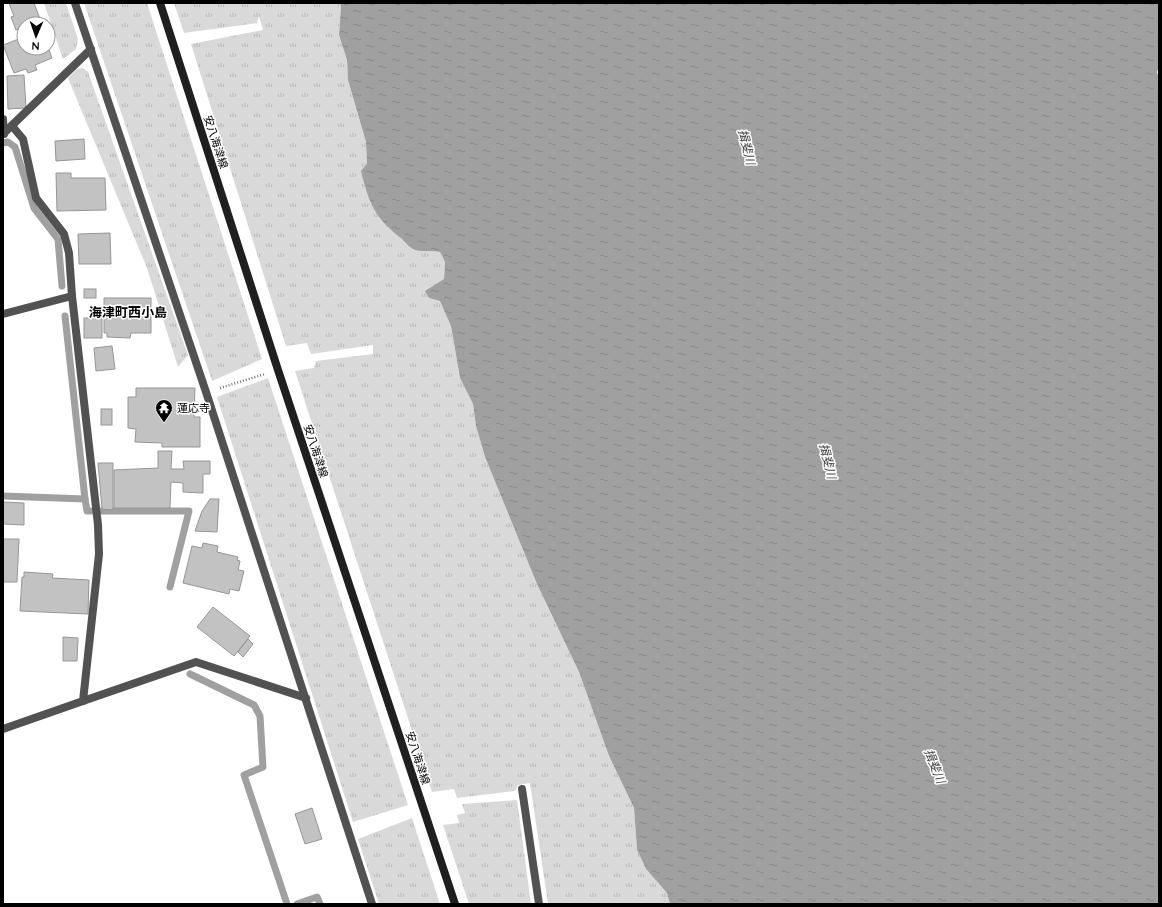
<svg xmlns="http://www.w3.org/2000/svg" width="1162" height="907" viewBox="0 0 1162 907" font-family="Quicksand,'Noto Sans JP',sans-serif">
	<defs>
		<pattern id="grass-tufts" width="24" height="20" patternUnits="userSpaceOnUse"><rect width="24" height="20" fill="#d9d9d9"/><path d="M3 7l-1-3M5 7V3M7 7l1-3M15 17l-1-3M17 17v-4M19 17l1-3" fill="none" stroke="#b8b8b8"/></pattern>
		<pattern id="water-ripples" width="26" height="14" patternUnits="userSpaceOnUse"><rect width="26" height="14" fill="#a0a0a0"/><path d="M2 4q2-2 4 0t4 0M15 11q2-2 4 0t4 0" fill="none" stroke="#888"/></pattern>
	</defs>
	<rect width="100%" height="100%" fill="#fff"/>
	<!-- grass -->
	<g fill="url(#grass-tufts)">
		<path d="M44,3H66L78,39L76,49L63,59Z"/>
		<path d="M84,3H147L262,359L212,381Z"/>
		<path d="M174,3H340L341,6L339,35L347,60L348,80L366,142L367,164L415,250H430L440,252L445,262L444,279L426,291L429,298L441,301L451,326L460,378L473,404L476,426L485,457L537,584L579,672L609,756L634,808L637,850L646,869L667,893L670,904H548L530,783L518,785L515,791L457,798L454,789L432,792L295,371L314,368L316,361L373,354V345L311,354L307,343L286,346L191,44L263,30L259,16L257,23L184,33Z"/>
		<path d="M83,68L88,72L188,355L178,367L147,268L68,78L77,69Z"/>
		<path d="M268,378L408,805L353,822L217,397Z"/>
		<path d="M517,800L531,904H469L443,825L459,823L457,815L465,813L462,804Z"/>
		<path d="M412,818L440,904H379L358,839Z"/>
	</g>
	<!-- water -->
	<path fill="url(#water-ripples)" d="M340,3H1159V68L1157,72L1159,78V904H670L667,893L646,869L637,850L634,808L609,756L579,672L537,584L485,457L476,426L473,404L460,378L451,326L440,301L429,298L425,291L444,279L445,262L440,252C432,250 422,252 415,250C410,248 405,242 401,238C374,217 369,203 361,171L367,164L366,142L348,80L347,60L339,35L341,6Z"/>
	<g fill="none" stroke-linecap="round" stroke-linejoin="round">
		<!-- stream -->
		<g stroke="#a0a0a0" stroke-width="7">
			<path d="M3,143L8,142L15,147L34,208L58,239L62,286"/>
			<path d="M3,496L85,499L65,316"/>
			<path d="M85,499L87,511H91"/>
			<path d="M101,511H189L170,587"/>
			<path d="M190,674L254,705L260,716L263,767L244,775L287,904"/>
			<path d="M297,904L317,897L320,904"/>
		</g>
	</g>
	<!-- building -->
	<g fill="#c2c2c2" stroke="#969696">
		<path d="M9,3H34L42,24H24V33L21,34L19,29L16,30L11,17L14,16Z"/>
		<path d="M24,37V48L48,47L52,58L35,65L37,70L28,73L26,69L14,73L3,45Z"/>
		<path d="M24,75L26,108L8,109L7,76Z"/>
		<path d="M84,139L85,159L56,161L55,141Z"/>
		<path d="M56,173H71V178H105L106,210L57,211Z"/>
		<path d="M110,233L111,264H79L78,234Z"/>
		<rect x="84" y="289" width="12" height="9"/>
		<path d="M104,298H151V333H131L130,338L107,337V333H104Z"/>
		<rect x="84" y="318" width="18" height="20"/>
		<path d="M112,346L115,369L96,371L94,348Z"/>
		<path d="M136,388H195L194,417H200V447H162V443L135,442L136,429L128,428V397H136Z"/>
		<rect x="101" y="409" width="11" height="16"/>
		<path d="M158,451H172L171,469H184L183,461H210V474H203V493L183,492V483L171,482L170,508H114V470L158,468Z"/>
		<path d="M98,463H113V510L102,509Z"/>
		<path d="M210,499H219L217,532L195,531L202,511Z"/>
		<path d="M3,502L24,503V525L3,524Z"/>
		<path d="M3,539H19L17,582H3Z"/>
		<path d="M203,543L218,546L217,552L238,557L237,560L240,561L238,570L244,571L239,591L230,589L229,594L183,583L192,546L202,548Z"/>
		<path d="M24,572L53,574L52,578L89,580L88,614L20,611L22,577H24Z"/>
		<path d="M213,607L250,636L234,656L197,627Z"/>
		<path d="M63,637L78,638L77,661H63Z"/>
		<path d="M248,639L253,644L243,657L238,652Z"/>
		<path d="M312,808L322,839L305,844L295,814Z"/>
	</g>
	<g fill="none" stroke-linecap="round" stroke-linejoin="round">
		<!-- path -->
		<path stroke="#747474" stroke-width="2.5" stroke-dasharray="1 2" stroke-linecap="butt" d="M220,388L265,374"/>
		<!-- lane -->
		<g stroke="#525252" stroke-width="8">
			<path d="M3,119L4,134"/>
			<path d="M522,789L539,904"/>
		</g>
		<!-- street -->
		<g stroke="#525252" stroke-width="8">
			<path d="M75,3L206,392L372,904"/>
			<path d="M12,126L23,139L36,198L64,234L69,253L72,296"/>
			<path d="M3,134L91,49"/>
			<path d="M3,314L72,296L98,525L99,554L83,701L3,729"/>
			<path d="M83,701L196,662L306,698"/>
		</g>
		<!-- secondary -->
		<path stroke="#1f1f1f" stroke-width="8" d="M160,3L278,370L455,904"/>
	</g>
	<!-- icons -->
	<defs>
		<symbol id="temple-pin" viewBox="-11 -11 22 30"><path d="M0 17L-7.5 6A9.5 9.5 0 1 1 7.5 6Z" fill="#000" stroke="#fff"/><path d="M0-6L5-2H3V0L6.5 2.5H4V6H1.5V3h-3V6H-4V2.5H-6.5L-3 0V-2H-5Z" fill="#fff"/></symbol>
	</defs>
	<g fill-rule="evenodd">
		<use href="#temple-pin" x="154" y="398" width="20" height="27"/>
	</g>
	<g text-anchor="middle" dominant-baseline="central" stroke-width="3" stroke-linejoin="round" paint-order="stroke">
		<!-- street labels -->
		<g font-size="11" fill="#000" stroke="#fff">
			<text transform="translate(216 142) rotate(72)">安八海津線</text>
			<text transform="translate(316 451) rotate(72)">安八海津線</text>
			<text transform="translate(418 758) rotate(72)">安八海津線</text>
		</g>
		<!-- poi labels -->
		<g font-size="11" fill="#000" stroke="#fff" text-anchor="start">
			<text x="177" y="408">蓮応寺</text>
		</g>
		<!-- water labels -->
		<g font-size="12" font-style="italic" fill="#414141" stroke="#fff">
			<text transform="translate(747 147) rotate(76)">揖斐川</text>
			<text transform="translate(828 461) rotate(76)">揖斐川</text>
			<text transform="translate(935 766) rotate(68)">揖斐川</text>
		</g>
		<!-- quarter labels -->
		<g font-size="13" font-weight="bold" fill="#000" stroke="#fff">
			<text x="128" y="312">海津町西小島</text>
		</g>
	</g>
	<!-- border -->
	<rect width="1162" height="907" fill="none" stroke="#000000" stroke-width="8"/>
	<!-- north arrow -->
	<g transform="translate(36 36) rotate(182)"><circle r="19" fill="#ffffff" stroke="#999999"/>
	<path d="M0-3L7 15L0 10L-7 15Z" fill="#000000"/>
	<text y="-6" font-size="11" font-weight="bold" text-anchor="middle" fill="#000000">N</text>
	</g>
</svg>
